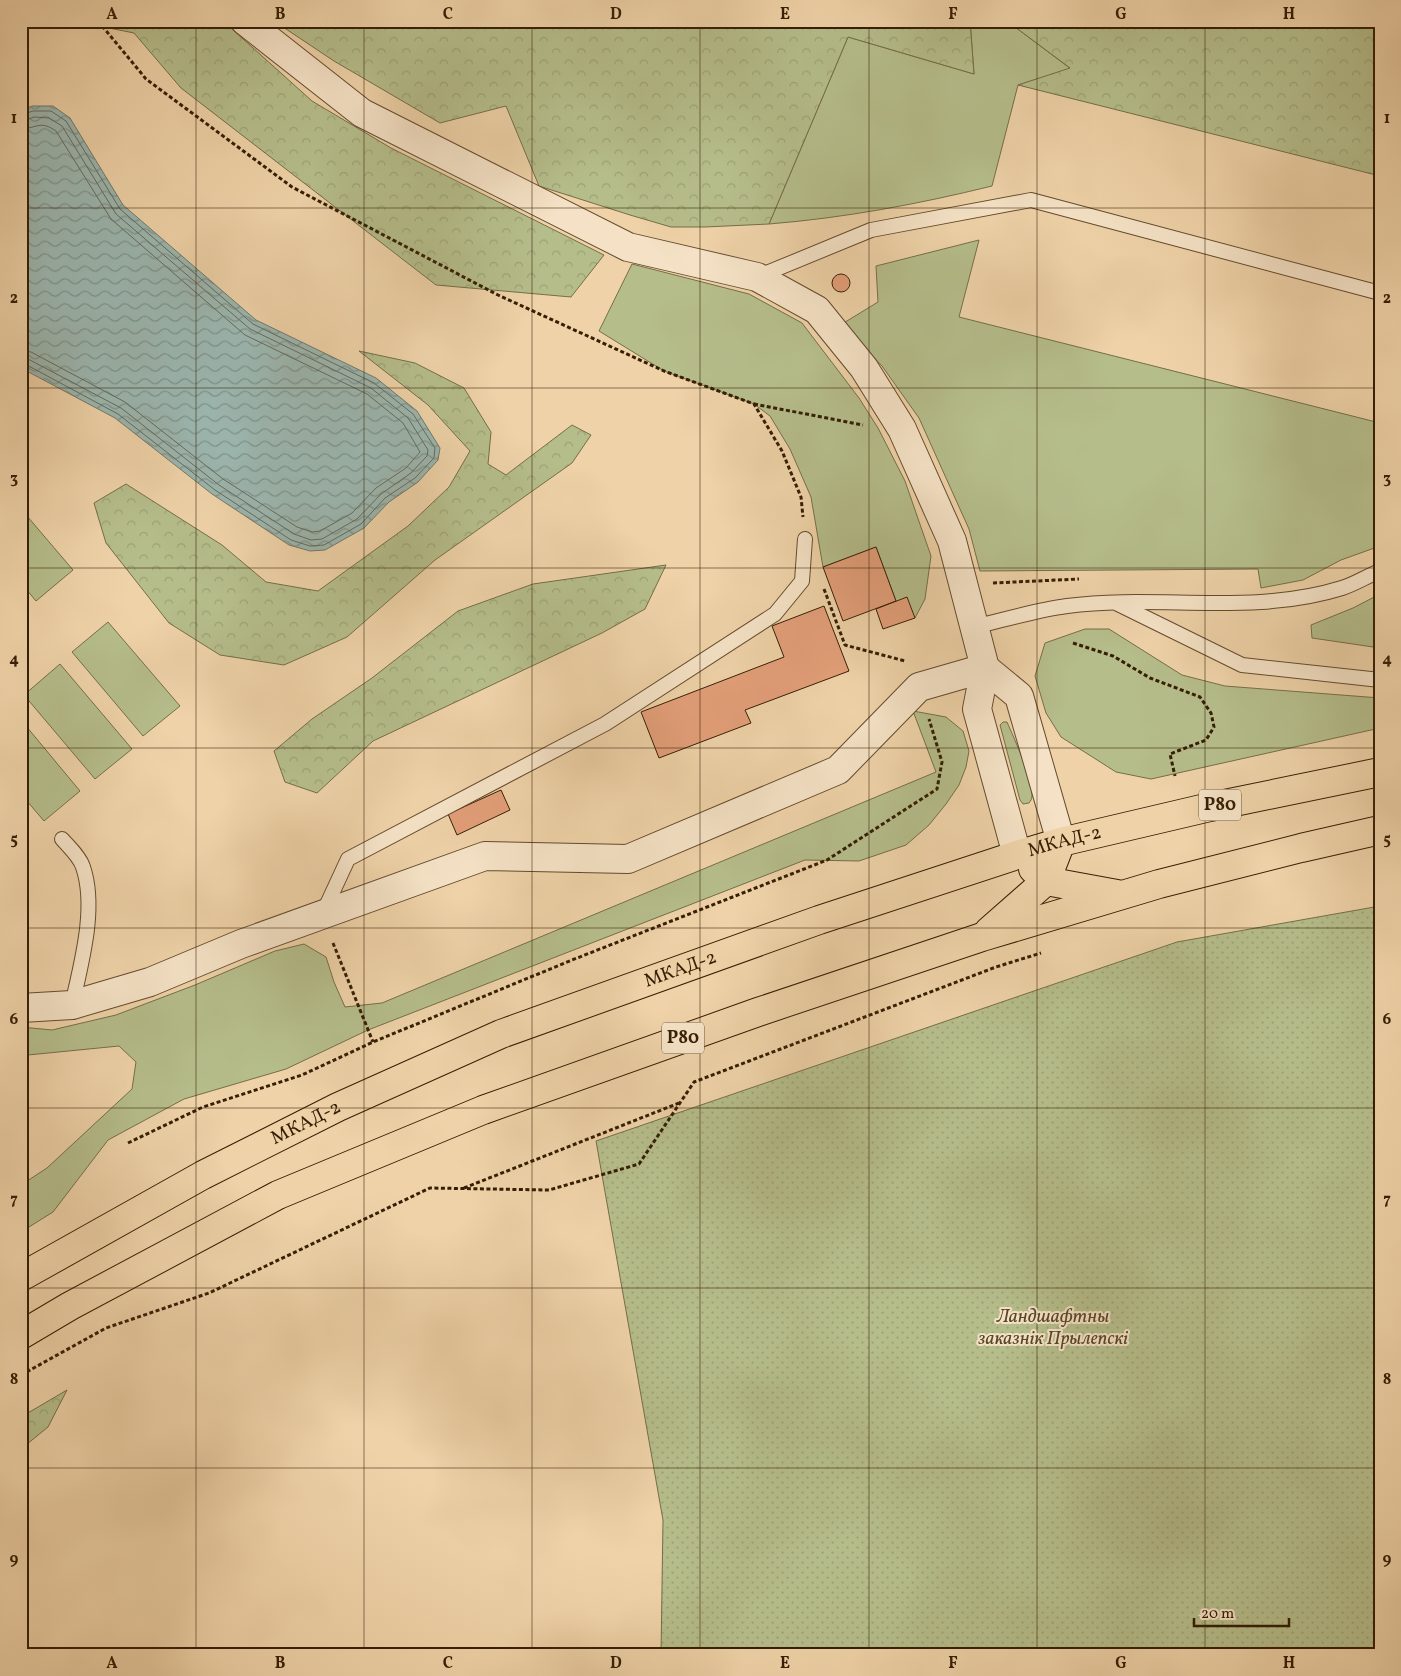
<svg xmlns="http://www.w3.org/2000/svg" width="1401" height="1676" viewBox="0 0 1401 1676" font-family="Vollkorn,serif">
	<defs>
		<pattern id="forest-crowns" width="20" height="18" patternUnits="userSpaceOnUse" patternTransform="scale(1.25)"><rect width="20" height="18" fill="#b5bd8b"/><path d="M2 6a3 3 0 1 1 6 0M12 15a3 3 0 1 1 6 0" fill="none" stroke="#9ca276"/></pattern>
		<pattern id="park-dots" width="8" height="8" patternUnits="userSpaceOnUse" patternTransform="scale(1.25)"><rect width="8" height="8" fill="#b5bd8b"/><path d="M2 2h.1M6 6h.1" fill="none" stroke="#9ca276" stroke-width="1.8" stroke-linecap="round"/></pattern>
		<pattern id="water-waves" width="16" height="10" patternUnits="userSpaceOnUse" patternTransform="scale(1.25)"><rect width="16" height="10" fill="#9bb6af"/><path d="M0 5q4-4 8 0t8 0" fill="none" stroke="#7f938c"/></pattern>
	</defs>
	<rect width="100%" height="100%" fill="#efd2a8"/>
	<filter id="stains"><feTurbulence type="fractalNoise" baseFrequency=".004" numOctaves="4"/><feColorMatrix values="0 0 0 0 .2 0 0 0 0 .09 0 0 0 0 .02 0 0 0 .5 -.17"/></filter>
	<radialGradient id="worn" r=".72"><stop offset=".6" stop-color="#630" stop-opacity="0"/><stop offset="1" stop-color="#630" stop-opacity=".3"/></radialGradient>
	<!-- grass -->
	<g fill="#b5bd8b" stroke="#756e48">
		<path d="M970,21H1007L1071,69L1018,85L992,186C919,204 844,218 769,224L848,37L974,74Z"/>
		<path d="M979,240L959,317L1380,423V546L1341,560L1303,580L1261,588L1258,569L980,571L969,529L919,418L882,366L842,324L878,302L876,266Z"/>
		<path d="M632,264L749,294L802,323L859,398L878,428L905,481L931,556L925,599L915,618L896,601L876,547L823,567L811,497L790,449L770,416L754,404L664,371L599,331Z"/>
		<path d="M21,509L73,570L36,601L21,583Z"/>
		<path d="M1380,594V648L1312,638L1311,625L1353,608Z"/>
		<path d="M108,622L180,706L143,736L72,652Z"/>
		<path d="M1085,629H1109L1182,675L1225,686L1380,698V728L1151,779L1116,772L1061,737L1046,713L1035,676L1045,643Z"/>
		<path d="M60,664L132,749L95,779L24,695Z"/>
		<path d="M913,711L946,717L963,731L969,751L966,767L959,785L946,804L929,825L906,845L859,861L805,860L368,1030L286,1069L184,1099L108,1140L53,1212L21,1232V1185L47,1168L132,1089L136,1062L119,1046L28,1055L21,1052V1027L52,1030L116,1015L195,985L275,951L304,944L326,957L334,982L345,1007L382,1003L936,772Z"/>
		<path d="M21,720L80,791L44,821L21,794Z"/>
		<path d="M1003,722H1007C1014,738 1033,780 1032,796C1032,799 1031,800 1029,803L1023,804L1020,800L1000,725Z"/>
	</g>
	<!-- forest -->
	<g fill="url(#forest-crowns)" stroke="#756e48">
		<path d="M74,21H223L312,101L391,148L604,255L571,297L436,285L181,88L134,33Z"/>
		<path d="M274,21H970L974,74L848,37L769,224L705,227H671L630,215L539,186L506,106L440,123L334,61Z"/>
		<path d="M1007,21H1380V176L1018,85L1070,68Z"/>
		<path d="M359,351L415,363L464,388L491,432L488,464L506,475L572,425L591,435L572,463L435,560L347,637L284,665L220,655L169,623L106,543L94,503L126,484L222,545L266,582L318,591L408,526L449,487L470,451L428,405Z"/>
		<path d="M666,565L645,609L602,633L373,741L317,793L285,782L274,751L312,719L372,678L458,611L533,584Z"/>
		<path d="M67,1390L48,1427L21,1449V1417Z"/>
	</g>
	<!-- park -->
	<path fill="url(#park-dots)" stroke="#756e48" d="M1380,906V1655H661L663,1520L596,1141L1177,942Z"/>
	<!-- water -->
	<path fill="url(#water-waves)" stroke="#72796b" d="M32,106H53L70,118L123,205L256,320L376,378L417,411L440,448L438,460L418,482L389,502L364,528L325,550L310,551L289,545L212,494L115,418L21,368V111Z"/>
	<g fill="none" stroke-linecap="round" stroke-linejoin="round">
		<!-- shore -->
		<g stroke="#686a5a" stroke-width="1">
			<path d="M21,115L33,111H51L66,121L120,209L253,324L374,383L413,414L435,448L434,458L415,478L385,498L361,524L324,545L310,546L291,540L215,490L118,414L25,364H21"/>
			<path d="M21,122L34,117L49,118L62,126L116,214L250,329L371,388L408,418L428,450L427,456L411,473L381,494L357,519L322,539L311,540L294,534L219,485L121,408L28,359L21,357"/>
			<path d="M21,129C38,128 40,120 56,131L111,219L245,335L367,394L403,423L420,452L406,468L376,488L352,513L320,531L312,532L297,527L223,479L125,402L31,352L21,350"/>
		</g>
	</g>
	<!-- building -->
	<g fill="#e39f79" stroke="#351e04">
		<circle cx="841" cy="283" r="9"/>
		<path d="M876,547L896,601L843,621L823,567Z"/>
		<path d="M907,597L915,618L883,629L876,609Z"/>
		<path d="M824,606L849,671L745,710L751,723L659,758L641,712L784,657L772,626Z"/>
		<path d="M501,790L510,810L457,835L448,814Z"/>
	</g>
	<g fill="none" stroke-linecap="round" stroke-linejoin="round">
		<defs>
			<g id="service">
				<path d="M757,277L871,230L1031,200L1380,293"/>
				<path d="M1118,604L1242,665L1380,680"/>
				<path d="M974,627C1004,620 1036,610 1067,606C1157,594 1253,616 1342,588C1355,584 1367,576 1380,571"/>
				<path d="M62,839C69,847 80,857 83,867C97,908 81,964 72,1005"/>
				<path d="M323,913L348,859L605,724L775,614L802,581L805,539"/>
			</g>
			<g id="minor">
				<path d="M245,21L362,113L628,247L757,277L817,310L864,368L902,429L952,541L985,668L977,709L1017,855"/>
				<path d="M985,668L1019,696L1061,842"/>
				<path d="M21,1008L72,1005L150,982L241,944L485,856L628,859L838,770L919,687L985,668"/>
			</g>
			<g id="trunk">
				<path d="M1033,869L1046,881L1117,894"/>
				<path d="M989,931L1046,881L1061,842"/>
				<path id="s1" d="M21,1277L203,1175L338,1107L501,1034L819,920L1017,855L1061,842L1210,807L1380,772"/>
				<path d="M21,1335L70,1306L278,1195L483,1110L758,1012L982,937L1159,884L1301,848L1380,830"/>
			</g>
		</defs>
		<!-- service casing -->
		<use href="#service" stroke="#644b2d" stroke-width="16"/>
		<!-- minor casing -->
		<use href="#minor" stroke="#644b2d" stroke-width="30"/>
		<!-- trunk casing -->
		<use href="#trunk" stroke="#351e04" stroke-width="30"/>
		<!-- path -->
		<g stroke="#351e04" stroke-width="3" stroke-dasharray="4 2.5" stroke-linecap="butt">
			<path d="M98,21L146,79L292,187L498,295L664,371L754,404L782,451L801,497L803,517"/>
			<path d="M21,33L30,21"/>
			<path d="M754,404L863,425"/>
			<path d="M993,583L1079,579"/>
			<path d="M824,589L845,645L905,661"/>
			<path d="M1073,643L1113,656L1150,678L1200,697L1211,713L1214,727L1206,740L1170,754L1175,776"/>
			<path d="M333,943L373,1042"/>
			<path d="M128,1143L203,1107L302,1075L373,1042L572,960L827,860L937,789L942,762L929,719"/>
			<path d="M464,1188L679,1103"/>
			<path d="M21,1375L106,1328L209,1293L430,1188L549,1190L639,1164L694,1082L996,967L1041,953"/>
		</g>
		<!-- service -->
		<use href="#service" stroke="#f5e2c6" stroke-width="14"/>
		<!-- minor -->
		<use href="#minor" stroke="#f5e2c6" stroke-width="28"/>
		<!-- trunk -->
		<use href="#trunk" stroke="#efd2a8" stroke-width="28"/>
	</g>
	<!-- grid -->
	<path fill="none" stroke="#351e04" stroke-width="1" stroke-opacity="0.55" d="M196,21V1655M364,21V1655M532,21V1655M700,21V1655M869,21V1655M1037,21V1655M1205,21V1655M21,208H1380M21,388H1380M21,568H1380M21,748H1380M21,928H1380M21,1108H1380M21,1288H1380M21,1468H1380"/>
	<g text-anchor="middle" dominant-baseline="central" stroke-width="4" stroke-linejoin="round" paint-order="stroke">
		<!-- shield labels -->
		<g fill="#f5e2c6" stroke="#6f593e" stroke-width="1">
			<rect x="1199" y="789.5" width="42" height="31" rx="4"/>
			<rect x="662" y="1022.5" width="42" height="31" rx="4"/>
		</g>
		<g font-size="18" font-weight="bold" fill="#351e04">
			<text x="1220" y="805">Р80</text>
			<text x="683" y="1038">Р80</text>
		</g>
		<!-- street labels -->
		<g font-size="19" fill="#351e04" stroke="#f5e2c6">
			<text stroke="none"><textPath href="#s1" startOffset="1134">МКАД-2</textPath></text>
			<text stroke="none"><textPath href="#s1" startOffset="729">МКАД-2</textPath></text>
			<text stroke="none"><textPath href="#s1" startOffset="324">МКАД-2</textPath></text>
		</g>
		<!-- park labels -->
		<g font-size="19" font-style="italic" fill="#554626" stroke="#f5e2c6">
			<text x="1053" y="1317">Ландшафтны<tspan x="1053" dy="22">заказнік Прылепскі</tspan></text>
		</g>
	</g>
	<!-- margin -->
	<rect width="1401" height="1676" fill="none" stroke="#efd2a8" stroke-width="55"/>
	<!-- scale -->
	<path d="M1194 1618v8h95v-8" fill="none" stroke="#351e04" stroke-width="2.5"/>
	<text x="1201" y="1618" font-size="15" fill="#351e04" stroke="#f5e2c6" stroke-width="4" paint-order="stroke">20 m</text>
	<rect x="28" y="28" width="1346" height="1620" fill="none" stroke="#351e04" stroke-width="2"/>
	<g font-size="16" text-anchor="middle" font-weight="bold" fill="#351e04">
		<text x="112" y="19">A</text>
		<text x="280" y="19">B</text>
		<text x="448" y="19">C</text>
		<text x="616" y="19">D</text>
		<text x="785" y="19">E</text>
		<text x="953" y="19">F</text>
		<text x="1121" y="19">G</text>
		<text x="1289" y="19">H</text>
		<text x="14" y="123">1</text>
		<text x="1387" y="123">1</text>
		<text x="14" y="303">2</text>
		<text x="1387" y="303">2</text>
		<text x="14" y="483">3</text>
		<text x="1387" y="483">3</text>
		<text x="14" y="664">4</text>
		<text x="1387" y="664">4</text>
		<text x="14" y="844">5</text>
		<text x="1387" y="844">5</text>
		<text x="14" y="1024">6</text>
		<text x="1387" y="1024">6</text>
		<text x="14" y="1204">7</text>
		<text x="1387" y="1204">7</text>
		<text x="14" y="1384">8</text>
		<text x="1387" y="1384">8</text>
		<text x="14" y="1564">9</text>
		<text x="1387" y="1564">9</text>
		<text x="112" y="1668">A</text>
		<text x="280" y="1668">B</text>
		<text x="448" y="1668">C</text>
		<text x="616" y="1668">D</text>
		<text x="785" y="1668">E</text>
		<text x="953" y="1668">F</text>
		<text x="1121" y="1668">G</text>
		<text x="1289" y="1668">H</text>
	</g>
	<rect width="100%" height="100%" filter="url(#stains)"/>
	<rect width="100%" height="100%" fill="url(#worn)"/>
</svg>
